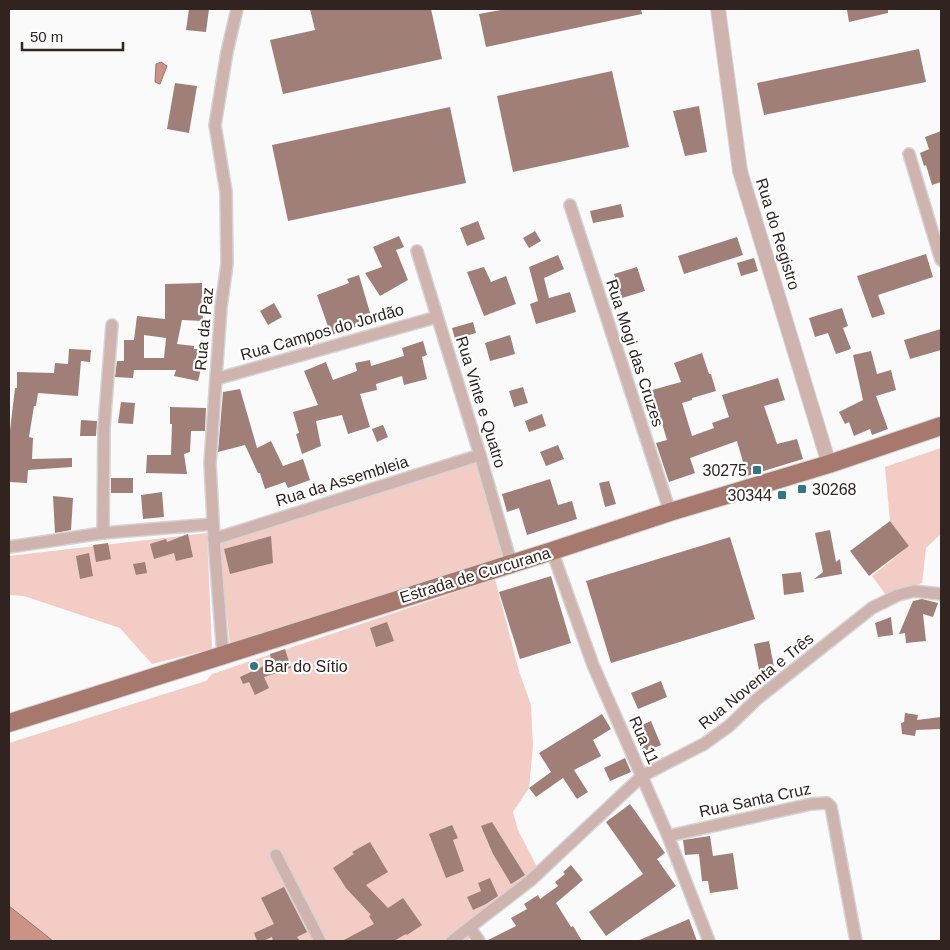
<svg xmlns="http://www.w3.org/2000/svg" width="950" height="950" viewBox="0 0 950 950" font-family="Helvetica,sans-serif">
	<rect width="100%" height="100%" fill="#fafafa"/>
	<!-- green -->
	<g fill="#f2ccc5">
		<path d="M941,448V534L926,548L922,583L886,595L872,576L909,546L890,521L885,467Z"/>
		<path d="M477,463L503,557L230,644L219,544Z"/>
		<path d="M207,533L212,649L152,664L120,628L24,596L9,595V556Z"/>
		<path d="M495,579L519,671L531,705L533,746L529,788L513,812L518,830L537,867L467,941H9V743L206,681L212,674Z"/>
	</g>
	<!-- water -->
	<g fill="#cc9387" stroke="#9d7168">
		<path d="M161,62L167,66L160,84L155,82L156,64Z"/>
		<path d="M9,906L53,941H9Z"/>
	</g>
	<!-- building -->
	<g fill="#9f7f78" fill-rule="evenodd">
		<path d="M189,9H209L206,32L186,30Z"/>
		<path d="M310,9H431L442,59L283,94L270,40L315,30Z"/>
		<path d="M506,9H641L642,14L486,47L479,14Z"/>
		<path d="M854,9H888V13L849,22L847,10Z"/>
		<path d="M919,49L926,82L764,115L757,83Z"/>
		<path d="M612,71L629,147L513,172L497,96Z"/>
		<path d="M175,83L197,86L189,133L167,129Z"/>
		<path d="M699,106L707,152L685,156L673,111Z"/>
		<path d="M450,107L466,183L288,221L272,145Z"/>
		<path d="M941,131V182L932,185L926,165L924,166L920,153L929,149L925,137Z"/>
		<path d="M621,204L624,217L593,223L590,211Z"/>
		<path d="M478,221L485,239L467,246L460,228Z"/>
		<path d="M535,231L541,241L529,248L523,238Z"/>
		<path d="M399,236L404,247L396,250L408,280L380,296L365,273L382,267L373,247Z"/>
		<path d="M737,237L743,255L684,274L678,256Z"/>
		<path d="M926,254L933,277L878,295L885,314L872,318L857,276Z"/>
		<path d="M558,255L564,269L544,278L549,298L570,292L576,312L536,324L530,304L538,301L529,267Z"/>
		<path d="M754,258L758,271L741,276L737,263Z"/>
		<path d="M484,267L491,282L506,276L516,304L484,316L467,272Z"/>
		<path d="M637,267L645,291L622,298L614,274Z"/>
		<path d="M359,275L373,323L361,325L331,335L317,295L349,283L347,279Z"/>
		<path d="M202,283L203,321L182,320L177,344L194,346V349H206L198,381L174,376L176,370H134L133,378L115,377L117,361H124V340H134L137,316L165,319V284ZM144,335L166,338L164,358H144Z"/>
		<path d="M274,303L282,317L268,325L260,311Z"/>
		<path d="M842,308L848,326L843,328L851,349L836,354L828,333L815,337L809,318Z"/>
		<path d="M473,322L476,333L455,339L452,328Z"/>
		<path d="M941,329V350L910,359L904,340Z"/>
		<path d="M510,335L515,354L490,361L485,343Z"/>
		<path d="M423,341L427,355L422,357L427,379L404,385L402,376L376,384L377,390L360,394L370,427L348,434L342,415L316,421L321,446L302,454L296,434L299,433L293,412L318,405L304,371L326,362L333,380L357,371L355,363L370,360L371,366L404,356L402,348Z"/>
		<path d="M69,349L91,350L90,362L81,361L78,396L38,393L36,406H34L29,437L33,438L32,459L72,458V467L28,470L27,483L9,482V439L15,388H17V372L54,373L55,363L68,364Z"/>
		<path d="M871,351L877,374L891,370L896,390L876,396L888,429L872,435L870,429L854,436L849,422L845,424L839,412L863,400L853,355Z"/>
		<path d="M702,353L709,374H711L716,391L692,398V400L682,403L692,436L714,428L712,423L729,417L722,395L778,378L785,400L764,406L777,444L797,439L803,459L747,476L737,441L690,458L695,473L669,482L656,443L667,440L658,410L651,412L645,392L681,382L674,363Z"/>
		<path d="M523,387L528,403L514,407L509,391Z"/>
		<path d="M240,389L257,448L271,441L283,466L303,459L310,480L288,488L285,482L265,489L260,473H258L245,445L218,452L223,392Z"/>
		<path d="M121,402L135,403L133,424L118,423Z"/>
		<path d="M170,407L206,408L205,431H191L190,452L184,454L187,474L146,473L147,455H171L172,424H170Z"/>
		<path d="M542,414L546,426L529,432L525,421Z"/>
		<path d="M81,420L97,421L96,436H80Z"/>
		<path d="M383,425L388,437L377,442L372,429Z"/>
		<path d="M558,445L564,459L546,466L540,452Z"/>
		<rect x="111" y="478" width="22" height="15"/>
		<path d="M550,479L558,505L572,501L577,519L527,535L519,508L507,512L502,494Z"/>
		<path d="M609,481L616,504L605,507L599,483Z"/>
		<path d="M162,492L164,517L143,519L141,495Z"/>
		<path d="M53,496L73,498L71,530L55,533Z"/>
		<path d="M890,521L909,546L869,576L850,551Z"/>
		<path d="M830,530L836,562L840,559L842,574L814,579L823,572L815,533Z"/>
		<path d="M188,534L193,557L176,561L174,553L154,559L150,544L166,539L167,542Z"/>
		<path d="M271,536L273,563L230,574L224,549Z"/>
		<path d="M730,537L755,619L611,663L586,581Z"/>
		<path d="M108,543L111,559L96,562L93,545Z"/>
		<path d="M89,553L93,576L80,579L76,556Z"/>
		<path d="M145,562L147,573L136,575L133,564Z"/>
		<path d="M801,572L804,592L784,595L782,574Z"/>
		<path d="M551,576L571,643L520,659L499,592Z"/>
		<path d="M922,599L938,603L933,617L923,614L926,641L906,643L905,633L899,634L913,601Z"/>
		<path d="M891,617L893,635L878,637L875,623Z"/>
		<path d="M387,622L394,641L376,647L370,628Z"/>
		<path d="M769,641L775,672L760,675L754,644Z"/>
		<path d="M285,649L291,668L264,677L269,688L255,695L249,682L243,684L240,677L272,662L270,654Z"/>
		<path d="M661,681L667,697L638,709L631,693Z"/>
		<path d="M905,713L918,715L917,720L941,717V729L916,730L915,736L902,734L901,723L904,722Z"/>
		<path d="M602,714L611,729L593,740L601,756L574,770L588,792L577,799L563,778L536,797L529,788L551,772L539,753Z"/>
		<path d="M651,721L661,745L647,751H643L633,729Z"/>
		<path d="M625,758L631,772L610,781L604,768Z"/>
		<path d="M630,804L665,853L657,859L676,886L606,936L589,912L643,874L606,822Z"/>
		<path d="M492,822L525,875L511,884L493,854L481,826Z"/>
		<path d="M452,825L458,838L453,840L464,871L446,878L429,834Z"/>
		<path d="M710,836L713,856L733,853L738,889L710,893L708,881H702L699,854L685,855L683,840Z"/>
		<path d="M370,842L388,872L366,885L388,908L403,898L422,925L407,935L406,934L394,941H342L374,924L369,916L371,915L346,888L333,868L354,854L352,852Z"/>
		<path d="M571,865L583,880L556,903L571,927L573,926L582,941H486L516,926L511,918L527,909L524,904L538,895L540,899L558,886L555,882L565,874L563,872Z"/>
		<path d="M490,878L498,896L486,904L473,910L467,897L481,891L478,883Z"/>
		<path d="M284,887L307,932L297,937L300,941H273L272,937L263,941H257L254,933L274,924L261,898Z"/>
		<path d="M689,919L697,941H637Z"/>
	</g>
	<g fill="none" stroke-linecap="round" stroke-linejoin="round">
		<defs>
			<g id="minor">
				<path d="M909,154L941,260"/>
				<path d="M570,205L670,512"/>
				<path d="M417,251L480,455L511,563"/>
				<path d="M216,379L437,317"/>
				<path d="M103,533L104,427L112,325"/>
				<path d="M214,539L480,455"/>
				<path d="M9,547L103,533L213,524"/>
				<path d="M552,551L593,665L668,836L709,941"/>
				<path d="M223,656L214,539L210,463L221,307L227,264L226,192L215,125L227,52L237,9"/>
				<path d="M668,836L811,804L827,803L831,807L856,941"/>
				<path d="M276,855L320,941"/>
				<path d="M470,928L479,941"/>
				<path d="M452,941L531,880L642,776L704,744L729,726L757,699L872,608L898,595L914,591L941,594"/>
			</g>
			<path id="tertiary" d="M718,9L740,171L829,464"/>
			<path id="primary" d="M9,723L552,551L670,512L829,464L941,426"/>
		</defs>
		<!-- minor casing -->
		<use href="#minor" stroke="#d6d3d3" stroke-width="14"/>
		<!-- tertiary casing -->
		<use href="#tertiary" stroke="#d6d3d3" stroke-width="16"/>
		<!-- primary casing -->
		<use href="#primary" stroke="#d6d3d3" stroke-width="20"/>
		<!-- minor -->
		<use href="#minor" stroke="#ceb3ae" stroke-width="11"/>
		<!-- tertiary -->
		<use href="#tertiary" stroke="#ceb3ae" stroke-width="14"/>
		<!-- primary -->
		<use href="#primary" stroke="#a7786e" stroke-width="18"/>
	</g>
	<!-- markers -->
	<g fill="#307683" stroke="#fff" stroke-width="2">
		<rect x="752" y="465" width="10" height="10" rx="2.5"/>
		<rect x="797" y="484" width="10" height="10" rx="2.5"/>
		<rect x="777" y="490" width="10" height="10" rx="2.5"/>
		<circle cx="254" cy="666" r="5"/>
	</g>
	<g text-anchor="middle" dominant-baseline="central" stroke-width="4.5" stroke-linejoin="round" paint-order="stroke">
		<!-- street labels -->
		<g font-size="16" fill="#302320" stroke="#fff">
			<text transform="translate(778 234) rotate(73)">Rua do Registro</text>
			<text transform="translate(204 329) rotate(-85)">Rua da Paz</text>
			<text transform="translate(322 332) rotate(-16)">Rua Campos do Jordão</text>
			<text transform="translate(635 353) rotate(72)">Rua Mogi das Cruzes</text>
			<text transform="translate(481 402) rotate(73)">Rua Vinte e Quatro</text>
			<text transform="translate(342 481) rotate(-17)">Rua da Assembleia</text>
			<text transform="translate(475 575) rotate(-17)">Estrada de Curcurana</text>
			<text transform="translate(756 681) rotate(-39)">Rua Noventa e Três</text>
			<text transform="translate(644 740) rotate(66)">Rua 11</text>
			<text transform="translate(755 800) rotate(-12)">Rua Santa Cruz</text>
		</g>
		<!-- poi labels -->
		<g font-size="16" fill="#302320" stroke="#fff" text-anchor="end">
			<text x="747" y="470">30275</text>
			<text x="812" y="489" text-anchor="start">30268</text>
			<text x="772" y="495">30344</text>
			<text x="264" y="666" text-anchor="start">Bar do Sítio</text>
		</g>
	</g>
	<!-- border -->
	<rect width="950" height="950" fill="none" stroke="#302320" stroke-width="20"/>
	<!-- scale -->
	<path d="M22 42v8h101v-8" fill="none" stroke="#302320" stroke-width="2.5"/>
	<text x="30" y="42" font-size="15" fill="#302320" stroke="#ffffff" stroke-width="4" paint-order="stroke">50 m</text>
</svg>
